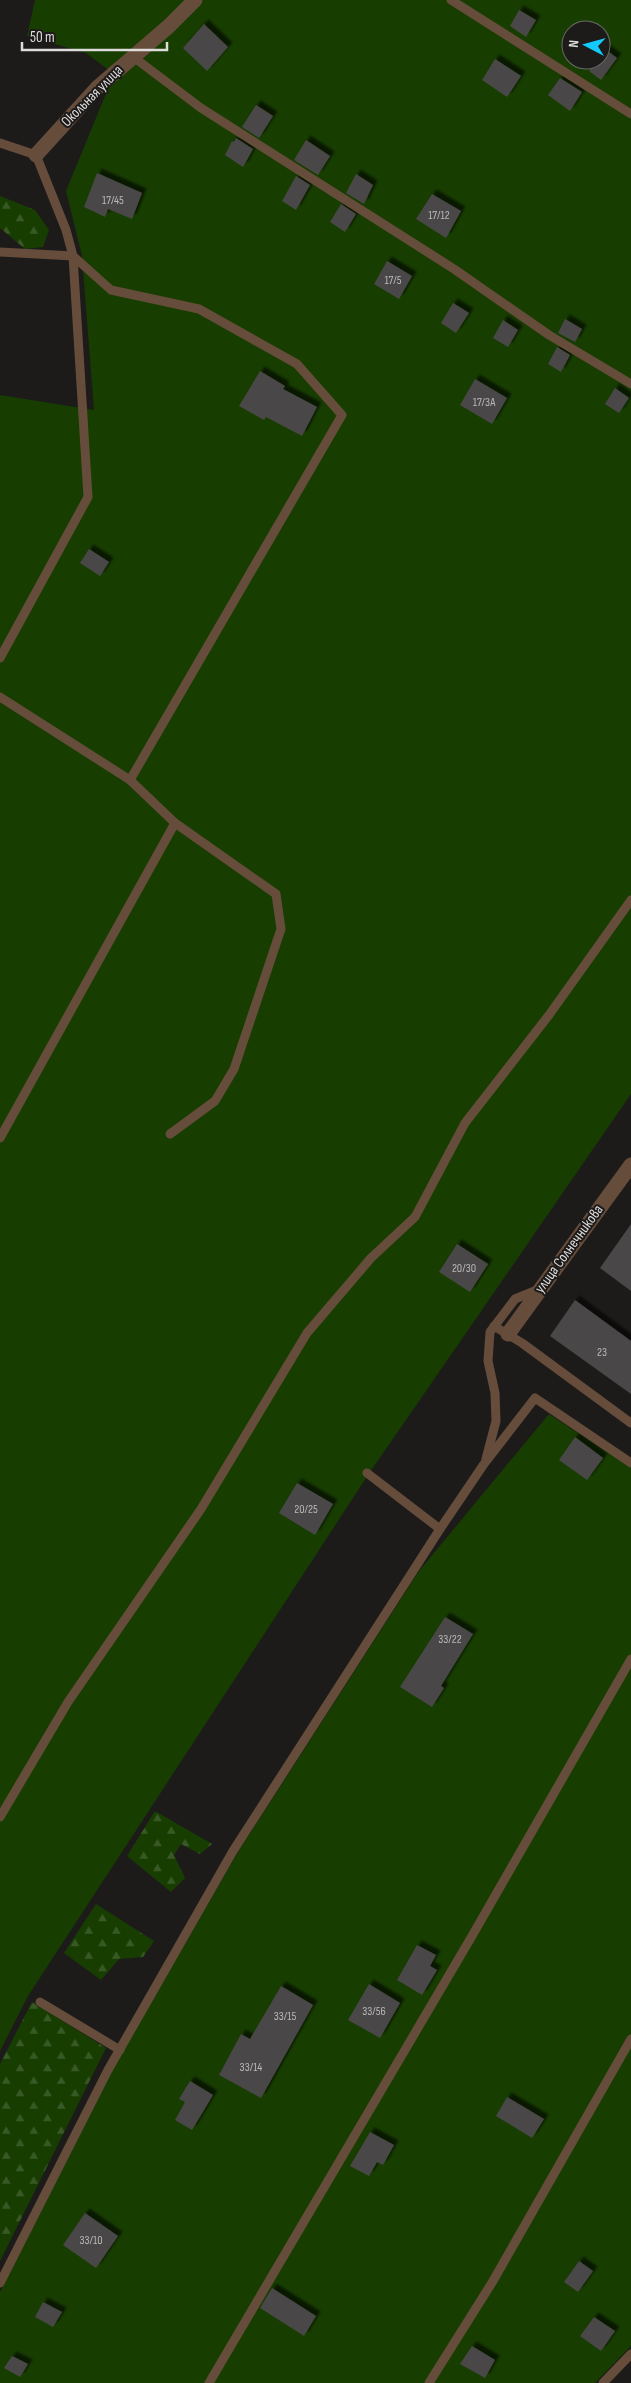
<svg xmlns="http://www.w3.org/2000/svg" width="631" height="2383" viewBox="0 0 631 2383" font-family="'Sofia Sans Condensed',sans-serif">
	<defs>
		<pattern id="forest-firs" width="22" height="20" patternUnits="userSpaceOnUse" patternTransform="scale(1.25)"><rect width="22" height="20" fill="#173d01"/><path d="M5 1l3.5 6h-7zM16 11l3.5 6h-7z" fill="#385925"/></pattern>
		<filter id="shadow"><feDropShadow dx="4.5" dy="-4.5" stdDeviation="1" flood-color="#0009"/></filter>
	</defs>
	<rect width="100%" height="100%" fill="#1d1b1a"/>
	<!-- forest -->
	<g fill="url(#forest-firs)">
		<path d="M0,196L35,210L49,230L43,247L25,249L0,228Z"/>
		<path d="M155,1811L212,1844L200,1854L181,1844L174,1855L185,1878L171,1892L127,1856Z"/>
		<path d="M96,1904L154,1941L143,1957L119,1959L101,1980L64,1953Z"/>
		<path d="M32,2002L106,2048L0,2261V2064Z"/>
	</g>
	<!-- garden -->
	<g fill="#173d01" fill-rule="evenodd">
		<path d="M35,0H631V1094L368,1475L28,1996L0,2051V395L94,410L82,256L66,191L114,74L86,53L27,36ZM571,30H601V60H571Z"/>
		<path d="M549,1414L631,1468V2346L595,2383H0V2292L111,2072L238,1852L419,1571Z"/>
	</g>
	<!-- building -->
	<g fill="#4a4747" filter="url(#shadow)">
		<path d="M519,10L536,20L526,37L510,26Z"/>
		<path d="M204,24L228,47L207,71L183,48Z"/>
		<path d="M605,49L617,58L601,80L589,71L597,60H601V54Z"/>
		<path d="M495,59L521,76L507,97L482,80Z"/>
		<path d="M560,78L582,92L570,111L548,95Z"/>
		<path d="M256,105L273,116L259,138L242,127Z"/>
		<path d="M236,138L253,149L243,167L225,155L232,141L234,142Z"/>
		<path d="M306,140L330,156L318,175L294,160Z"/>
		<path d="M97,173L142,193L132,219L108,209L105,217L84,207Z"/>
		<path d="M356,174L373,185L364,204L346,193Z"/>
		<path d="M296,176L310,185L296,210L282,201Z"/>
		<path d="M432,194L461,211L446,238L416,219Z"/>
		<path d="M341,204L356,214L345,232L330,222Z"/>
		<path d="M387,261L412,276L399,299L374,284Z"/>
		<path d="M453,303L469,313L456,333L441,323Z"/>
		<path d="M565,319L582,329L575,342L558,333Z"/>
		<path d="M503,320L518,330L508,347L493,338Z"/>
		<path d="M557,347L570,355L561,372L548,364Z"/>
		<path d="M260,371L285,386L283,389L317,407L302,436L266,417L264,420L239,406Z"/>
		<path d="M475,379L507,398L492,424L460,405Z"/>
		<path d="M615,388L629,398L619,413L605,404Z"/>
		<path d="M89,549L109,562L100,576L80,563Z"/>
		<path d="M631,1224V1291L600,1268Z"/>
		<path d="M457,1244L488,1264L470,1292L439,1272Z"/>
		<path d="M575,1300L631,1341V1394L550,1336Z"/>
		<path d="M575,1437L603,1458L587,1480L559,1460Z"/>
		<path d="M297,1483L333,1504L315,1535L279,1513Z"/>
		<path d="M445,1617L473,1634L441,1686L444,1688L432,1707L400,1687Z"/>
		<path d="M417,1945L436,1955L430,1966L437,1970L422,1995L397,1980Z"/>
		<path d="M369,1984L400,2003L380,2038L348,2020Z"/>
		<path d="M281,1986L313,2005L261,2098L219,2075L241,2034L250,2039Z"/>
		<path d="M190,2081L213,2095L192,2130L175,2120L185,2102L179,2099Z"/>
		<path d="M507,2097L544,2119L532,2138L496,2116Z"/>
		<path d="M370,2132L394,2145L383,2165L377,2162L369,2176L350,2166Z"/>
		<path d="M85,2213L118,2236L96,2268L63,2245Z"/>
		<path d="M579,2261L593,2271L578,2292L564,2282Z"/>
		<path d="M272,2288L316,2316L304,2336L260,2308Z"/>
		<path d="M43,2302L62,2312L53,2327L35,2317Z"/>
		<path d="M594,2317L615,2331L601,2351L580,2336Z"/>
		<path d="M472,2346L495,2360L485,2378L460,2364Z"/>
		<path d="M12,2356L28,2364L20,2377L4,2368Z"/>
	</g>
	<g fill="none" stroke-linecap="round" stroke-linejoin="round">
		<!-- lane -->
		<g stroke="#664c3b" stroke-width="9">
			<path d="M451,0L631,114"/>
			<path d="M132,56L201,108L454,269L549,335L631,384"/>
			<path d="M0,143L36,155L66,230L73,256L88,497L0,658"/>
			<path d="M0,252L73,256L111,290L199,309L297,364L342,415L130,780"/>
			<path d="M0,697L130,780L175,823L276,894L281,929L234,1069L215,1101L170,1134"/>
			<path d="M0,1138L175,823"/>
			<path d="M494,1326L522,1343L631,1423"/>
			<path d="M486,1459L496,1421L495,1393L488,1361L490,1332L515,1299L537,1290"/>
			<path d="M367,1473L440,1529"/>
			<path d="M0,1817L68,1702L201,1509L307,1333L371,1258L415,1217L465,1123L549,1015L631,900"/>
			<path d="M40,2002L120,2050"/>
			<path d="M0,2283L108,2070L233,1851L440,1529L484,1464L535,1398L631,1463"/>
			<path d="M209,2383L472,1936L631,1659"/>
			<path d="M429,2383L493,2281L631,2039"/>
			<path d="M603,2383L631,2354"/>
		</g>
		<!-- street -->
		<g stroke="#664c3b" stroke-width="15">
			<path d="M36,155L97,88L169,26L195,0"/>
			<path d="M508,1334L631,1165"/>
		</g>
	</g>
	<g text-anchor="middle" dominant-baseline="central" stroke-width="4" stroke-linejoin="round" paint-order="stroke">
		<!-- number labels -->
		<g font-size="12" fill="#b9b8b7">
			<text x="113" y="200">17/45</text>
			<text x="439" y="215">17/12</text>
			<text x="393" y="280">17/5</text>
			<text x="484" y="402">17/3А</text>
			<text x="464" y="1268">20/30</text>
			<text x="602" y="1352">23</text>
			<text x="306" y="1509">20/25</text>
			<text x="450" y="1639">33/22</text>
			<text x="374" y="2011">33/56</text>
			<text x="285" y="2016">33/15</text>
			<text x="251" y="2067">33/14</text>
			<text x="91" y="2240">33/10</text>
		</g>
		<!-- street labels -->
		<g font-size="15" fill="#dedddc" stroke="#1d1b1a">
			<text transform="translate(92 96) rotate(-45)">Окольная улица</text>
			<text transform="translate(569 1249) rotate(-54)">улица Солнечникова</text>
		</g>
	</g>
	<!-- north arrow -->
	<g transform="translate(586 45) rotate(276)"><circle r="24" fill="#1d1b1a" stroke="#6a6968"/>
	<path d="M0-4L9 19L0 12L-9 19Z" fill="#12cafb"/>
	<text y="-8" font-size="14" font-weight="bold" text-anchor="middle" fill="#dedddc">N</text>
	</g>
	<!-- scale -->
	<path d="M22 42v8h145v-8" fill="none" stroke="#dedddc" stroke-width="2.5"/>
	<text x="30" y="42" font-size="15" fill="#dedddc" stroke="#1d1b1a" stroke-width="4" paint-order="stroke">50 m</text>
</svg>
